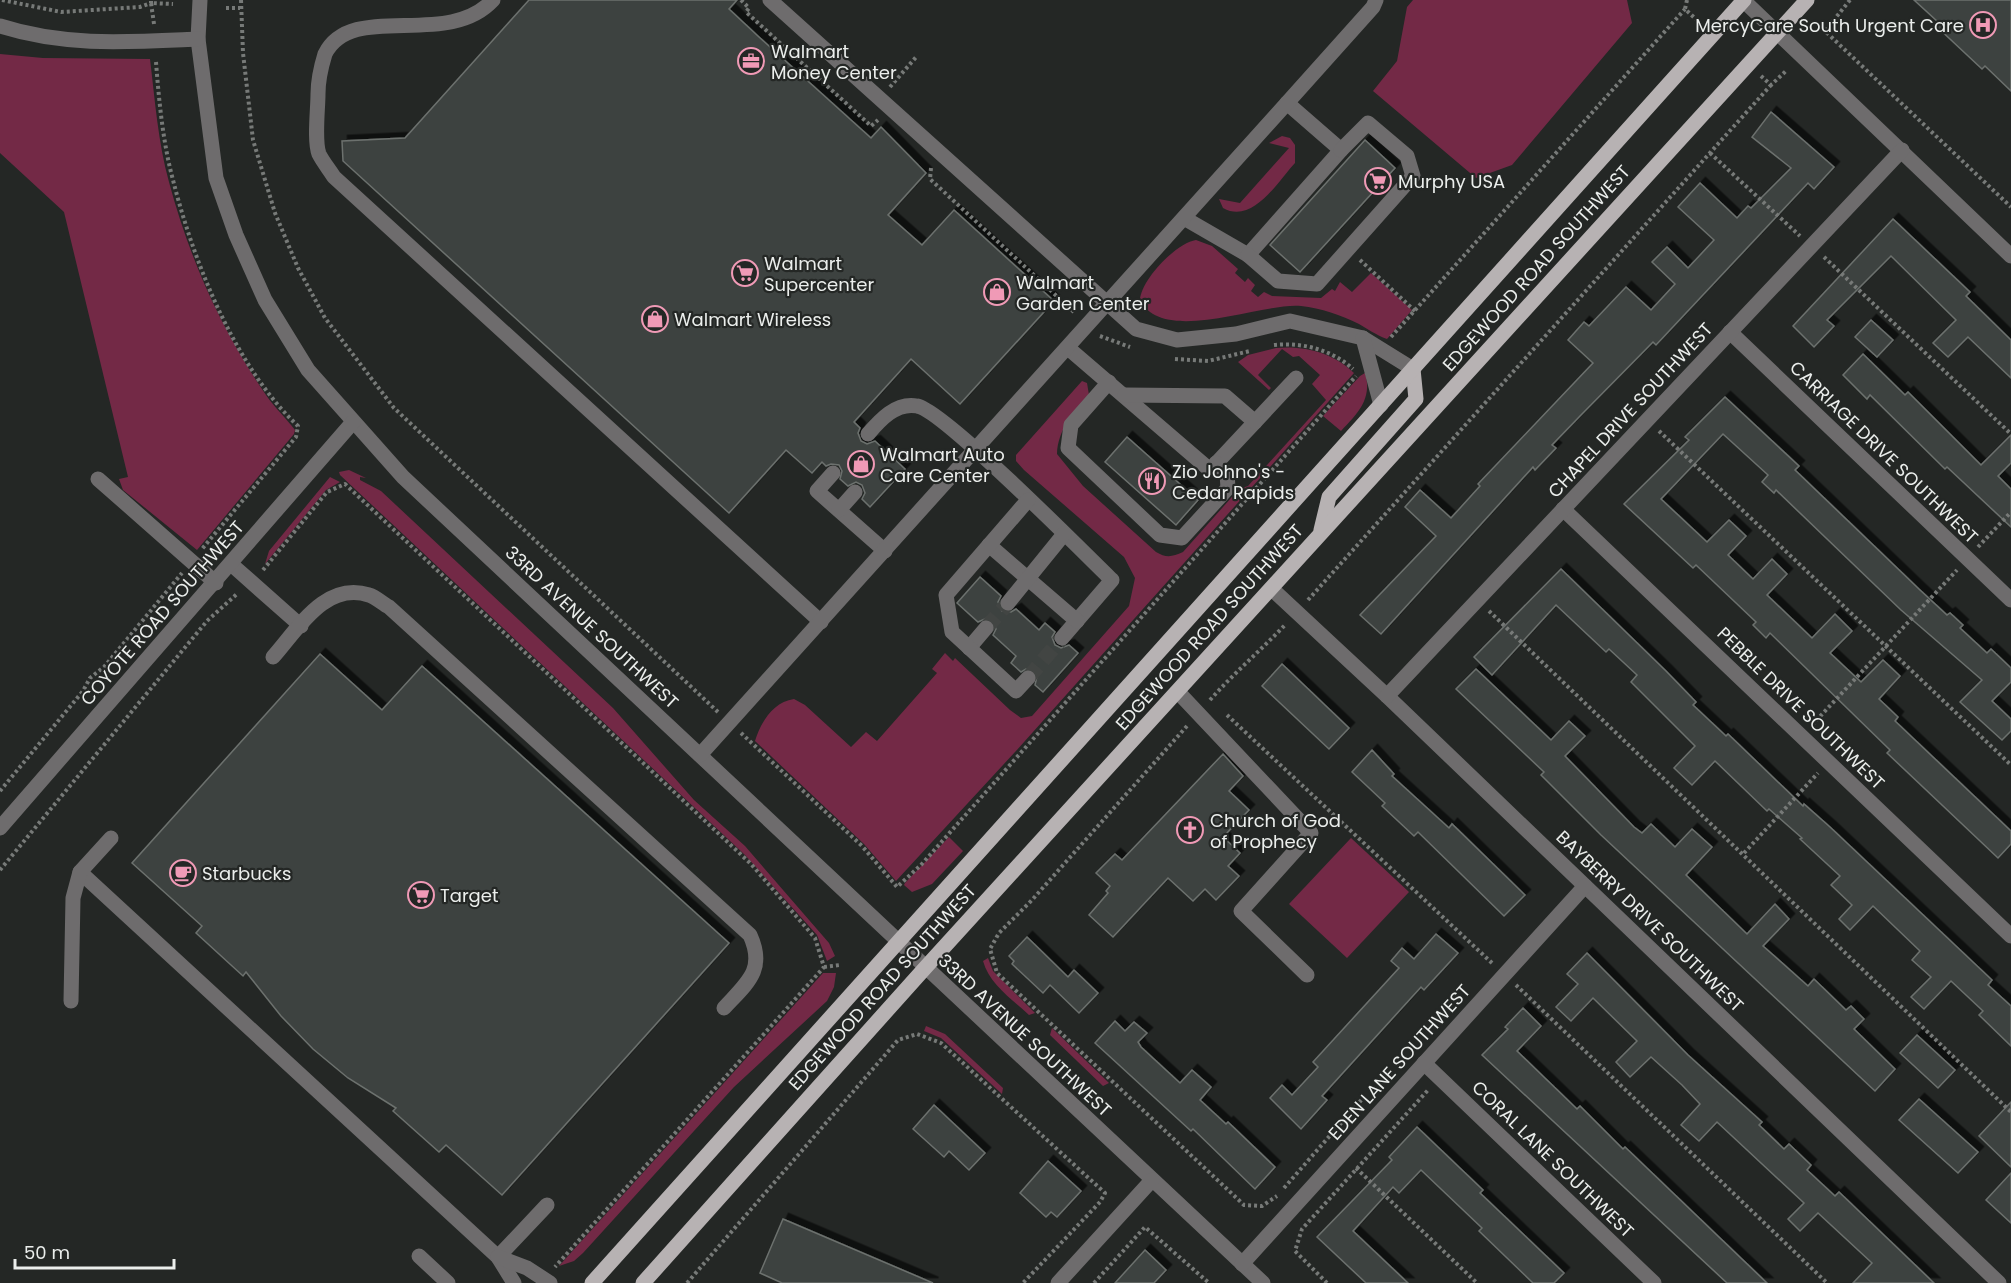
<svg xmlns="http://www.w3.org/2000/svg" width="2011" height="1283" viewBox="0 0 2011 1283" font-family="Poppins,sans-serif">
	<defs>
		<filter id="shadow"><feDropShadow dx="5.5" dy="-5.5" stdDeviation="0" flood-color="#0009"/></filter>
	</defs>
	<rect width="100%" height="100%" fill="#242725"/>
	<!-- green -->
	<g fill="#732946">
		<path d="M1413,0H1627L1632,23L1512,165L1476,178L1373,91L1397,61L1407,7Z"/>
		<path d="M0,54L43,58L150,59C155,100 158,142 169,182C189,257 221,330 266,395C274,407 286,418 295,430L294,434L197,550L123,490L119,479L128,477L64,212L0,153Z"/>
		<path d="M1282,136L1290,138L1295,145V163C1278,181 1253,225 1223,208L1219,199L1240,203L1289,148L1269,143Z"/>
		<path d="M1196,240L1212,246L1238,269L1235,273L1245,282L1248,278L1255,285L1251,291L1258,297L1264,292L1272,296L1321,298L1332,289L1335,291L1340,282L1352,292L1371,273L1412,310L1387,339C1376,335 1368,329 1359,324C1341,315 1321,308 1301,306C1262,302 1163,346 1140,300C1141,280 1176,243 1196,240Z"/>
		<path d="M1276,348C1304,345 1334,353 1354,373L1015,752L896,881L864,844L755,741C761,722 773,702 794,699L805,705L851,747L866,732L877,741L937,673L932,669L945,653L953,661L955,658L1010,710L1021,718L1032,716L1129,606L1135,578L1124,557L1024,470L1016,461V455L1082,381L1087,383L1089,395C1073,414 1058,429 1057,454L1083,486L1156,552C1166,558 1172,557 1183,552L1239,489L1248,486L1326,400L1312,384L1320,375L1299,356L1293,357L1282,349L1258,375L1271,388L1269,390L1238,362L1248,355Z"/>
		<path d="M1365,373C1373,399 1357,414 1341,431L1323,416L1360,376Z"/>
		<path d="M349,470L366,478L360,477V480L381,491L613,708L694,800L745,846L829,943L835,956L827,961L817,935L745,855L340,475L339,472Z"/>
		<path d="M330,477L340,482L326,490L265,564L269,551Z"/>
		<path d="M949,837L963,851L932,884L912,892L904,885L905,883Z"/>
		<path d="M1351,838L1409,892L1347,958L1289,904Z"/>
		<path d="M988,958L993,971L1035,1013L1029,1015C1013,1000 989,984 983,961Z"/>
		<path d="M823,973H836L834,987L827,1001L734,1087L583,1253L574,1261L559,1266Z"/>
		<path d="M926,1026L945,1034L1003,1088L1002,1094L941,1038L924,1031Z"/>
		<path d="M1052,1028L1109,1083L1103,1086L1050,1035Z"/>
	</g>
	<!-- building -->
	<g fill="#3e4240" stroke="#6c716e" stroke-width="1.5" filter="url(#shadow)">
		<path d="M529,0H737L729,9L759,37L871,138L881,127L926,173L888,215L922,245L954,210L1054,301L960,404L911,359L854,422L860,428L858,433L861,441L867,444L875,441L905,469L870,507L862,499L865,493L862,485L856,482L848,486L840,479L842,471L839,465L831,464L826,466L822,462L812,473L786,450L729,513L343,161L342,141L405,138Z"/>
		<path d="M1914,0H2011V91L1985,66L1982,69L1935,25L1938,22Z"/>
		<path d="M1771,112L1834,167L1814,189L1808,183L1656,345L1653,342L1580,416L1552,445L1556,448L1535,470L1533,467L1381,634L1360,615L1436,536L1405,507L1420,490L1451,518L1480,486L1478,484L1593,363L1568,340L1584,322L1589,326L1626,287L1651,310L1675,284L1652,262L1667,247L1688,268L1714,240L1678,207L1700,183L1737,218L1748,206L1751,208L1791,168L1752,137Z"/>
		<path d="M1365,140L1395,168L1300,272L1270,245Z"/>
		<path d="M1893,219L1970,292L1966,296L2011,340V378L1968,337L1948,357L1933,343L1956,320L1891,256L1827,320L1834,326L1814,347L1793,326Z"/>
		<path d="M1871,320L1893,340L1877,357L1855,337Z"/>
		<path d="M1863,354L1905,395L1908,392L1981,465L2011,435V463L1998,476L2011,489V527L1947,467L1945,469L1870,395L1867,399L1843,375Z"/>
		<path d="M1725,397L1799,466L1795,470L1920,590L1947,615L1950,613L1963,625L1960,628L1987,653L1991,649L2011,668V682L1992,701L2011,719V731L2002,740L1960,702L1982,680L1901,610L1776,490L1774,493L1762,482L1768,475L1723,434L1661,499L1707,542L1729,520L1746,536L1728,555L1753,579L1772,559L1787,574L1767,595L1812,638L1835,614L1852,631L1830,653L1861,682L1883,660L1900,676L1879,699L1898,717L1895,721L2011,831V844L1998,858L1887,753L1890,750L1770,633L1766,638L1753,625L1756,622L1696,565L1693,568L1624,504L1689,440L1685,437Z"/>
		<path d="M1127,437L1198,500L1176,525L1105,462Z"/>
		<path d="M1561,569L1666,671L1696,702L1693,705L1726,736L1728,734L1803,806L1804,804L1830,827L1992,980L1988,985L2011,1006V1046L1979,1015L1983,1011L1951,981L1924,1009L1911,997L1931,977L1912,960L1920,951L1873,906L1850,930L1839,919L1852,905L1831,885L1840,876L1800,839L1802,838L1769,809L1767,811L1715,761L1692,785L1674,768L1695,746L1631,682L1637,675L1609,649L1606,652L1556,605L1492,675L1474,657Z"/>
		<path d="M980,577L1001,596L998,602L1002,611L1011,612L1016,609L1039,630L1045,623L1055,632L1052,637L1055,645L1061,648L1069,645L1078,653L1043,692L1035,685L1037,676L1034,670L1026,669L1021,672L1011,663L1016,656L993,635L996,629L993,621L987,618L978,622L957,603Z"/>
		<path d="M320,654L382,710L422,666L729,943L502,1195L446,1145L439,1152L393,1111L396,1108L348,1078L313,1049L281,1016L246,972L243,976L196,933L202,926L132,863Z"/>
		<path d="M1282,664L1349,728L1329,749L1262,686Z"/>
		<path d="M1476,669L1551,740L1569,721L1585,736L1565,756L1634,827L1642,833L1651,824L1675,847L1692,829L1712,847L1686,875L1747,934L1775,904L1789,919L1763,946L1808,986L1814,979L1846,1010L1851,1006L1864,1019L1854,1029L1895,1069L1875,1091L1601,835L1541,775L1544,772L1456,689Z"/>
		<path d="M1372,750L1394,774L1392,776L1449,828L1452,824L1525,895L1504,916L1418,832L1414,836L1382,806L1385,803L1352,772Z"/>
		<path d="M1223,754L1243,776L1229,791L1249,810L1223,837L1240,853L1228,866L1239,876L1216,900L1205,889L1193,901L1168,878L1113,937L1089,915L1108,893L1106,891L1110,886L1096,873L1115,854L1122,860Z"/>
		<path d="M1436,934L1458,953L1424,990L1421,987L1322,1096L1327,1100L1301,1129L1270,1098L1282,1085L1292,1095L1318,1067L1313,1062L1399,968L1391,961L1402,948L1414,959Z"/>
		<path d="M1027,937L1068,977L1074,970L1098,993L1079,1013L1050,985L1043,993L1012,964L1014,961L1009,956Z"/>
		<path d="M1587,953L1688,1055L1762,1122L1759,1125L1784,1149L1789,1144L1811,1165L1807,1170L1835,1196L1839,1192L1934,1283H1853L1872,1263L1818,1213L1800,1231L1788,1219L1804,1203L1717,1122L1699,1141L1681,1125L1700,1104L1682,1085L1651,1057L1630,1077L1616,1062L1637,1041L1593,998L1571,1021L1556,1007L1578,984L1567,974Z"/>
		<path d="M1523,1008L1541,1026L1517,1051L1577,1109L1580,1106L1623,1149L1625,1147L1767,1283H1727L1482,1055L1508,1029L1505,1027Z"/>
		<path d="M1115,1021L1125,1031L1134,1022L1147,1033L1138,1042L1141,1047L1180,1083L1192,1070L1211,1087L1200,1100L1226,1124L1228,1122L1275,1167L1255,1189L1193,1129L1191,1131L1095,1043Z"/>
		<path d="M1917,1035L1955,1070L1938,1088L1900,1053Z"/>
		<path d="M1919,1099L1978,1152L1958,1173L1899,1120Z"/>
		<path d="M2011,1102V1167L1979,1136Z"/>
		<path d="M934,1105L985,1153L969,1170L949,1151L944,1157L913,1129Z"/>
		<path d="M1417,1127L1483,1190L1480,1193L1564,1273L1554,1283H1533L1479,1231L1482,1228L1421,1170L1399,1193L1393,1187L1353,1231L1408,1283H1366L1317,1237L1392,1160L1389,1157Z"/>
		<path d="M1048,1161L1081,1191L1057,1217L1051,1212L1046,1217L1020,1193Z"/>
		<path d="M2011,1173V1223L1986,1200Z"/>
		<path d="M783,1219L933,1283H782L760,1273Z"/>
		<path d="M1145,1250L1166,1270L1154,1283H1115Z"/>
	</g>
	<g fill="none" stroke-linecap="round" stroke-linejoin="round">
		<!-- minor-tunnel -->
		<g stroke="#424543" stroke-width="15" stroke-dasharray="15 8" stroke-linecap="butt">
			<path d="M986,628L1008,603"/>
			<path d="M1028,678L1062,638"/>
		</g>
		<!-- path -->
		<g stroke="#777a78" stroke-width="4" stroke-dasharray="3 3" stroke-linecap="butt">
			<path d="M2,0L61,12L140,7L151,3V0"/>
			<path d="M241,0L243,53L253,140L275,213L298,268L325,318L394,408L718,712"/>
			<path d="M741,0L749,8L746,12L871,126L878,120"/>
			<path d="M1687,0L1685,9L1700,23"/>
			<path d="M1850,0L1825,31L2011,207"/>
			<path d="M226,8H240"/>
			<path d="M154,24L151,3L173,4"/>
			<path d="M156,62C159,101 163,143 173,180C194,263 235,367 298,426L296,437L202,549"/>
			<path d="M1761,76L1771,85L1787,70"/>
			<path d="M890,87L917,56"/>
			<path d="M1710,153L1800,236"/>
			<path d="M931,168L930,179L1075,313"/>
			<path d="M1824,257L2011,434"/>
			<path d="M1360,260L1415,311"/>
			<path d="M1100,336L1130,347"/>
			<path d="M1391,337L1685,9"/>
			<path d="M1274,345C1303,342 1332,350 1353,369"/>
			<path d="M1175,359L1208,361L1250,351"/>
			<path d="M1659,431L2011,765"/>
			<path d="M1978,547L2011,512"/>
			<path d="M263,570L327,492L345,484L751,864L815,938L824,967L555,1267"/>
			<path d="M1308,600L1771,85"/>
			<path d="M1489,611L2011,1112"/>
			<path d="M1210,700C1234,673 1260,651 1285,625"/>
			<path d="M1227,715L1493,964"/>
			<path d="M1812,725L1957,570"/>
			<path d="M1187,726L1032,900L999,933L990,949L997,973L1244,1205L1262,1206L1277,1196"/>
			<path d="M741,733L862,846L897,887L921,865L1356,376"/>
			<path d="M0,791L83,691L90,678L104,667L182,573"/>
			<path d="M1744,853L1818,773"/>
			<path d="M0,870L207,621L238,593"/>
			<path d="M824,967L840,965"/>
			<path d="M1516,985L1827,1283"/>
			<path d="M1356,1168L1477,1283"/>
			<path d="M1284,1188L1363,1098"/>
			<path d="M687,1283L898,1040L917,1034L941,1043L1105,1193L1100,1202L1023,1283"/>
			<path d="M1094,1283L1145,1227L1209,1283"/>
			<path d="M1327,1283L1295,1251L1302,1229L1429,1089"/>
		</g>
		<!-- minor -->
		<g stroke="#6e6c6d" stroke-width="15">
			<path d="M200,0L198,39L216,178L236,235L265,300L308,370L403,477L1263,1283"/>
			<path d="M493,0C447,50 352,0 325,54C321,67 318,81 318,94C318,109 314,141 319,154C323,162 329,169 334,177L821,622"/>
			<path d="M770,0L1136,329L1177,340L1236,334L1290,321L1363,338L1413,369"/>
			<path d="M1743,0L2011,256"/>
			<path d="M0,26C65,47 130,42 198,39"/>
			<path d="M1184,218L1248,255L1341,150L1287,103"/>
			<path d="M1248,255L1278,281L1317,284L1413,176L1407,156L1368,123L1341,150"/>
			<path d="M1730,332L2011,600"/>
			<path d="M1363,338L1381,405"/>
			<path d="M1068,348L1210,470L1296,378"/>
			<path d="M1109,382L1071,425L1068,448L1160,535L1182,538L1228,488L1227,474L1216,463"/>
			<path d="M1125,395L1225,396L1255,422"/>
			<path d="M868,434C880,420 896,402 917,406C943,410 1083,552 1112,580L1062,638"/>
			<path d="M833,473L817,491L885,551"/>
			<path d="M98,479L216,583"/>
			<path d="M1563,509L2011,936"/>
			<path d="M839,510L855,492"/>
			<path d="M989,545L1077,621"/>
			<path d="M231,564L301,626"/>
			<path d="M1272,589L1387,696L1999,1283"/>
			<path d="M1008,603L1064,534"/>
			<path d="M969,648L986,628"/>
			<path d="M273,657C298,629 325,581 369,595C376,597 383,604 389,607L750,935C766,970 747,983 724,1008"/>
			<path d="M1028,678L1016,691L952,632L946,595L1028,500"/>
			<path d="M1178,692L1311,833L1241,911L1307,975"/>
			<path d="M1387,696L1902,150"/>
			<path d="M700,755L1287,103L1373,7L1376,0"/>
			<path d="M0,828L353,422"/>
			<path d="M80,872L498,1257L514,1283"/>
			<path d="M71,1001L73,898L80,872L111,838"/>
			<path d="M1424,1063L1654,1283"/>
			<path d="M419,1256L448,1283"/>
			<path d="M498,1257L547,1205"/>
			<path d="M498,1257L527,1268L550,1283"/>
			<path d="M1242,1264L1585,886"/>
			<path d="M1058,1283L1152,1180"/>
		</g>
		<!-- major -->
		<g stroke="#b7b2b3" stroke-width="15">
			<path d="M1321,530L1329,497L1416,399L1413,369"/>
			<path d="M592,1283L1744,0"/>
			<path d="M643,1283L925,968L1807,0"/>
		</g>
	</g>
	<!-- icons -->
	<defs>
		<symbol id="hospital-ring" viewBox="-11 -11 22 22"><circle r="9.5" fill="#242725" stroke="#f09ab6" stroke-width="1.5"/><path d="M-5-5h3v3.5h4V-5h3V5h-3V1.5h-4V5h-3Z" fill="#f09ab6"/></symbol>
		<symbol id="office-ring" viewBox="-11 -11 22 22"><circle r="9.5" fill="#242725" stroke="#f09ab6" stroke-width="1.5"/><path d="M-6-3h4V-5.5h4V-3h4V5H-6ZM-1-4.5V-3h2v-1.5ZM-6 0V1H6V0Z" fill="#f09ab6"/></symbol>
		<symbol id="supermarket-ring" viewBox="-11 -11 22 22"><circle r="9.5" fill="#242725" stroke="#f09ab6" stroke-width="1.5"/><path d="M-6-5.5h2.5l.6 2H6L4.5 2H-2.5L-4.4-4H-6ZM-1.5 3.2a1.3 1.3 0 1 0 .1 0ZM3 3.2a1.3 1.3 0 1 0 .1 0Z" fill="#f09ab6"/></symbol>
		<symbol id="shop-ring" viewBox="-11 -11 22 22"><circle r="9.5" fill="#242725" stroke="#f09ab6" stroke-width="1.5"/><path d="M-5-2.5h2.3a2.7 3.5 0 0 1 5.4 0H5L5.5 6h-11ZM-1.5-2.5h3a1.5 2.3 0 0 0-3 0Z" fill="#f09ab6"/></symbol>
		<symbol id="restaurant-ring" viewBox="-11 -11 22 22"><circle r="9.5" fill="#242725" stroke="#f09ab6" stroke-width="1.5"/><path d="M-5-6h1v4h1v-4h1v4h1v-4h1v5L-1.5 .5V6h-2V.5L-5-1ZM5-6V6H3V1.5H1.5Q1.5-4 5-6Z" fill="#f09ab6"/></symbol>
		<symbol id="church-ring" viewBox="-11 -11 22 22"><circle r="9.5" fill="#242725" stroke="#f09ab6" stroke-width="1.5"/><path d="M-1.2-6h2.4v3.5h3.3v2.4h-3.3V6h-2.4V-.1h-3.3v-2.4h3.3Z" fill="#f09ab6"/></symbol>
		<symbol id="cafe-ring" viewBox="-11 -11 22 22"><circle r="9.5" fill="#242725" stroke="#f09ab6" stroke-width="1.5"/><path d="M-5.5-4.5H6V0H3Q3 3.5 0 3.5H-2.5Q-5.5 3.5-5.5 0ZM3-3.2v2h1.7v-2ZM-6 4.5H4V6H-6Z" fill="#f09ab6"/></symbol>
	</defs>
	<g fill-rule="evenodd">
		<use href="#hospital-ring" x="1968" y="10" width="30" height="30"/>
		<use href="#office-ring" x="736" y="46" width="30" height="30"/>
		<use href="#supermarket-ring" x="1363" y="166" width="30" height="30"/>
		<use href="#supermarket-ring" x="730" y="258" width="30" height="30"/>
		<use href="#shop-ring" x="982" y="277" width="30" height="30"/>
		<use href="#shop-ring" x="640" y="304" width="30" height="30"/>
		<use href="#shop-ring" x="846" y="449" width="30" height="30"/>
		<use href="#restaurant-ring" x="1137" y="466" width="30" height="30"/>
		<use href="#church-ring" x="1175" y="815" width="30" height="30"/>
		<use href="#cafe-ring" x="168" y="858" width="30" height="30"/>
		<use href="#supermarket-ring" x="406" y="880" width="30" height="30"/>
	</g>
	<g text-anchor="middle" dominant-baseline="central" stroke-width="4.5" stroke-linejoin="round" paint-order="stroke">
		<!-- poi labels -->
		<g font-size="18" fill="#ebeeec" stroke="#242725" text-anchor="start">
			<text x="1964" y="25" text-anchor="end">MercyCare South Urgent Care</text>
			<text x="771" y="51">Walmart<tspan x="771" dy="21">Money Center</tspan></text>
			<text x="1398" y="181">Murphy USA</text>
			<text x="764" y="263">Walmart<tspan x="764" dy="21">Supercenter</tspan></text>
			<text x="1016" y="282">Walmart<tspan x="1016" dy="21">Garden Center</tspan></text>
			<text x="674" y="319">Walmart Wireless</text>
			<text x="880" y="454">Walmart Auto<tspan x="880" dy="21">Care Center</tspan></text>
			<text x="1172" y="471">Zio Johno's -<tspan x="1172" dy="21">Cedar Rapids</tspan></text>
			<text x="1210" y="820">Church of God<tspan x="1210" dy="21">of Prophecy</tspan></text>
			<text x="202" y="873">Starbucks</text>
			<text x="440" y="895">Target</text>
		</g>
		<!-- street labels -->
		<g font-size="18" fill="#ebeeec" stroke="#242725">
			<text transform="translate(1536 268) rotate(-48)">EDGEWOOD ROAD SOUTHWEST</text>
			<text transform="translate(1630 410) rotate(-47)">CHAPEL DRIVE SOUTHWEST</text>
			<text transform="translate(1884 452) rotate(44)">CARRIAGE DRIVE SOUTHWEST</text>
			<text transform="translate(162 613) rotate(-49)">COYOTE ROAD SOUTHWEST</text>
			<text transform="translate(592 627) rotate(43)">33RD AVENUE SOUTHWEST</text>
			<text transform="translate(1209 627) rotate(-48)">EDGEWOOD ROAD SOUTHWEST</text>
			<text transform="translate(1801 708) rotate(44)">PEBBLE DRIVE SOUTHWEST</text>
			<text transform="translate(1650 921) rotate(44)">BAYBERRY DRIVE SOUTHWEST</text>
			<text transform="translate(882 987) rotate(-48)">EDGEWOOD ROAD SOUTHWEST</text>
			<text transform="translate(1025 1035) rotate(43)">33RD AVENUE SOUTHWEST</text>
			<text transform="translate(1399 1062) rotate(-48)">EDEN LANE SOUTHWEST</text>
			<text transform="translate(1553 1159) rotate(44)">CORAL LANE SOUTHWEST</text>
		</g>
	</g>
	<!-- scale -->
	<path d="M15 1259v9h159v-9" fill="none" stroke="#ebeeec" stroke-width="3"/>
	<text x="24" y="1259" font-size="18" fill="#ebeeec" stroke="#242725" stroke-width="4.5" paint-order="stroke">50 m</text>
</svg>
